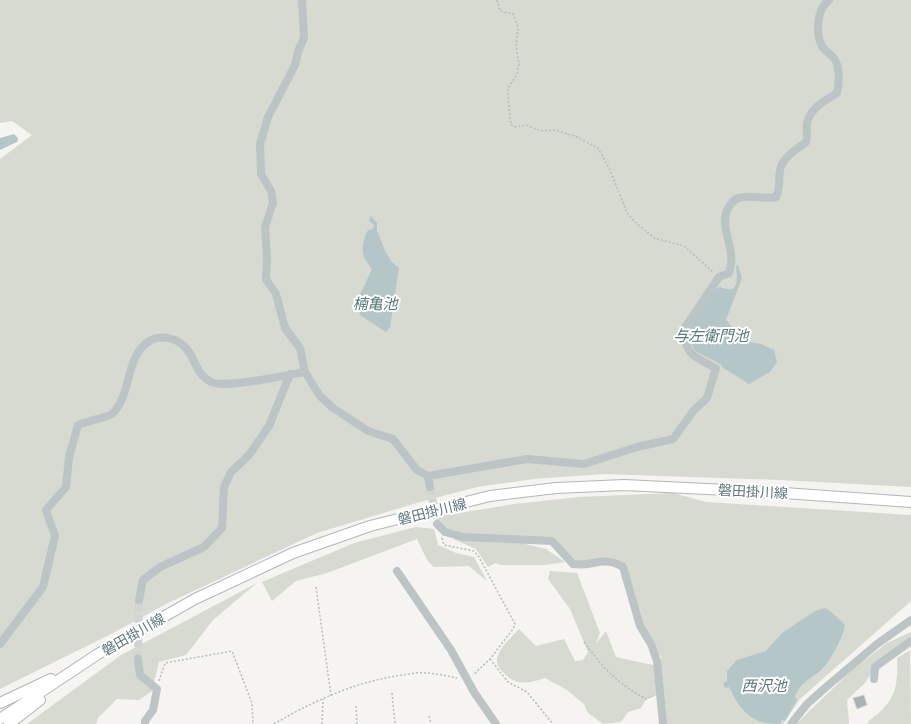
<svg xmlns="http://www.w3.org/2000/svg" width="911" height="724" viewBox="0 0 911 724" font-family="Lato,'Noto Sans JP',sans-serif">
	<rect width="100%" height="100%" fill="#f5f4f1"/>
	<!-- green -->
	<g fill="#d6dad0">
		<path d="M0,0H911V487L781,480L604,474L534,479L477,487L420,502L317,533L168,603L113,633L0,689V159L32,135L12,121L0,123Z"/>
		<path d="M673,493L706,502L911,515V601L800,699L783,724H663L660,694L646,699L641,708L628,712L621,722L603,724L588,713L584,704L567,690L545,678C528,684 516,686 503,672C499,668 496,664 497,659C499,648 512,637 519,629L536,646L564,639L575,661L583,660L588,652L570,609L548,579L550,571L577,573L600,633L596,643L606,631L616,657L657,666L660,690L661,657L640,626L623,567L606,561L573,564L552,541L445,532L434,517L515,504L578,497Z"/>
		<path d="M416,527L434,529L438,545L456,553L474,557L487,581L469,566L434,567L427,560L417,539L327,573L296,581L272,601L262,582L354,543Z"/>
		<path d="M453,539L509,540L546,549L565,562L545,565H501L495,563L488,567L476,549Z"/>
		<path d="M257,583L213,620L186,655L159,662L152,691L139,700L117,699L98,718L96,724H27L121,655Z"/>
		<path d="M911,632V636L874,669L865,683L847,700L849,724H796L853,669L887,643Z"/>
		<path d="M910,650L911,724H867C871,717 876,716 881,711C897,696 898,679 897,658Z"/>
	</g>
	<!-- water -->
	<g fill="#b5c6c8">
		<path d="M14,134L18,138L17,142L0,150V138Z"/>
		<path d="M371,216L377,223V230L385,251L392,262L399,268L390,327L386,332L360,315L356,303L372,269C370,266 368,264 366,261C360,253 363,239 368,230L373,229L374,225L369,221Z"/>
		<path d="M736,265H738L742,278L726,320L744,341L761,344L774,350L777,362L770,372L749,384L722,367L720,364L695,351L689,339L688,329L710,292L720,287C740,295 737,280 736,265Z"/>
		<path d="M826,608L837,617L845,625C843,638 829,664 819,672C808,680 802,682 795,696L797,700L785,721L782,720L780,724C751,724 741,712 729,687L725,688L723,683L727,681V671L737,660L766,651L782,633L815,611Z"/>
	</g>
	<!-- building -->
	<path fill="#a7b2b5" stroke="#d6d6d4" d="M864,695L867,705L857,709L853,698Z"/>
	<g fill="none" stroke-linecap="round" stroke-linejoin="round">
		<!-- minor-tunnel -->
		<g stroke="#d0d4d4" stroke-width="8" stroke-dasharray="8 4" stroke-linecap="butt">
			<path d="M430,487L437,524"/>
			<path d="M138,659L139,600"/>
		</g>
		<defs>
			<g id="major">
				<path d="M0,703L51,679"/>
				<path d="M0,719L98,654L195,599L293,553L370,526L490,496L556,488L624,485L770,492L911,502"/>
				<path d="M9,724L40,700"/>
			</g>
		</defs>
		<!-- major casing -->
		<use href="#major" stroke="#b1b7ba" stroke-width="12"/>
		<!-- path -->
		<g stroke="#b7bcbd" stroke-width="1.5" stroke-dasharray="2 2" stroke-linecap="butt">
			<path d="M497,0L500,11L513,14L518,27L516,46L519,64L517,74L508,88V98L511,125L515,127L526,125L541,131L555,130L577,137L598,148L610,170L627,213L635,222L654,238L684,246L713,272"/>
			<path d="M442,538L444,545L474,551L479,557L515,624L513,629L490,659L473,675"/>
			<path d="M316,587L331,696"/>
			<path d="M584,642C602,667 618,684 646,699L653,696"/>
			<path d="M490,659L508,682L527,692L553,724"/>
			<path d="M159,681L165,663L232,651L252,703L253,724"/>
			<path d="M392,693L395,724"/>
			<path d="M356,706L357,724"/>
			<path d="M429,716L431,724"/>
			<path d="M274,724C313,701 357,681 403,675C409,674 417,672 424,673C435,673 447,676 457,678"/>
			<path d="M322,724L323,699"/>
		</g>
		<!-- minor -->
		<g stroke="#bdc4c6" stroke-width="8">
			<path d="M302,0L304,38L299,49L295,65L268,117L260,144L261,174L271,191L273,203L265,227L267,257L266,279L276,294L285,328L300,348L305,372"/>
			<path d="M428,476L527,459L584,464L637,447L673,439L694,410L707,398L716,368C694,357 688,356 682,332L719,277L729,273C736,253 725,239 725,220C725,212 731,200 739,198C752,194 763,200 776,197C781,188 778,180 780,170C782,158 797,149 806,142C808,136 806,130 807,123C810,108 826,100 837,93C839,84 840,70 836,62C834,55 825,52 822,46C815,33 817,9 829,0"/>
			<path d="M437,524L445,532L463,537L552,541L573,564C593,567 603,555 623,567L640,626L651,644L657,661L663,724"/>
			<path d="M397,571L451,650L474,692L496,724"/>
			<path d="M139,600L143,580L160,567L204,547L222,528L224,487L231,472L249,455L269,426L290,374"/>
			<path d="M0,644L43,587L55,536L46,510L66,487L69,457L78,425C86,421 109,417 112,414C133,394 124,355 151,340C161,335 176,338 184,346C196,357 194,373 211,382C226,389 286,375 305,372L320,396L333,408L368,431L393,439L417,470L428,476L430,487"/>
			<path d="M138,659L140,675L157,689L153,710L145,721V724"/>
			<path d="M874,679L875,667L911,641"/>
			<path d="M791,724L807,704L825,688L877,644L911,620"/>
		</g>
		<!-- major -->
		<use href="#major" stroke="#fff" stroke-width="10"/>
	</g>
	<g text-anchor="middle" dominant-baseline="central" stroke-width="4" stroke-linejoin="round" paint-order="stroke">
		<!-- street labels -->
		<g font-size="14" fill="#5f767e" stroke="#fff">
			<text transform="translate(753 491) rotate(3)">磐田掛川線</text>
			<text transform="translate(432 511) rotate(-14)">磐田掛川線</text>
			<text transform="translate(133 634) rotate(-30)">磐田掛川線</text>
		</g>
		<!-- water labels -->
		<g font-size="15" font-style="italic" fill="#59777a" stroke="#fff">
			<text x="375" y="303">楠亀池</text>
			<text x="711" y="335">与左衛門池</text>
			<text x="764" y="685">西沢池</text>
		</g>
	</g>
</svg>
